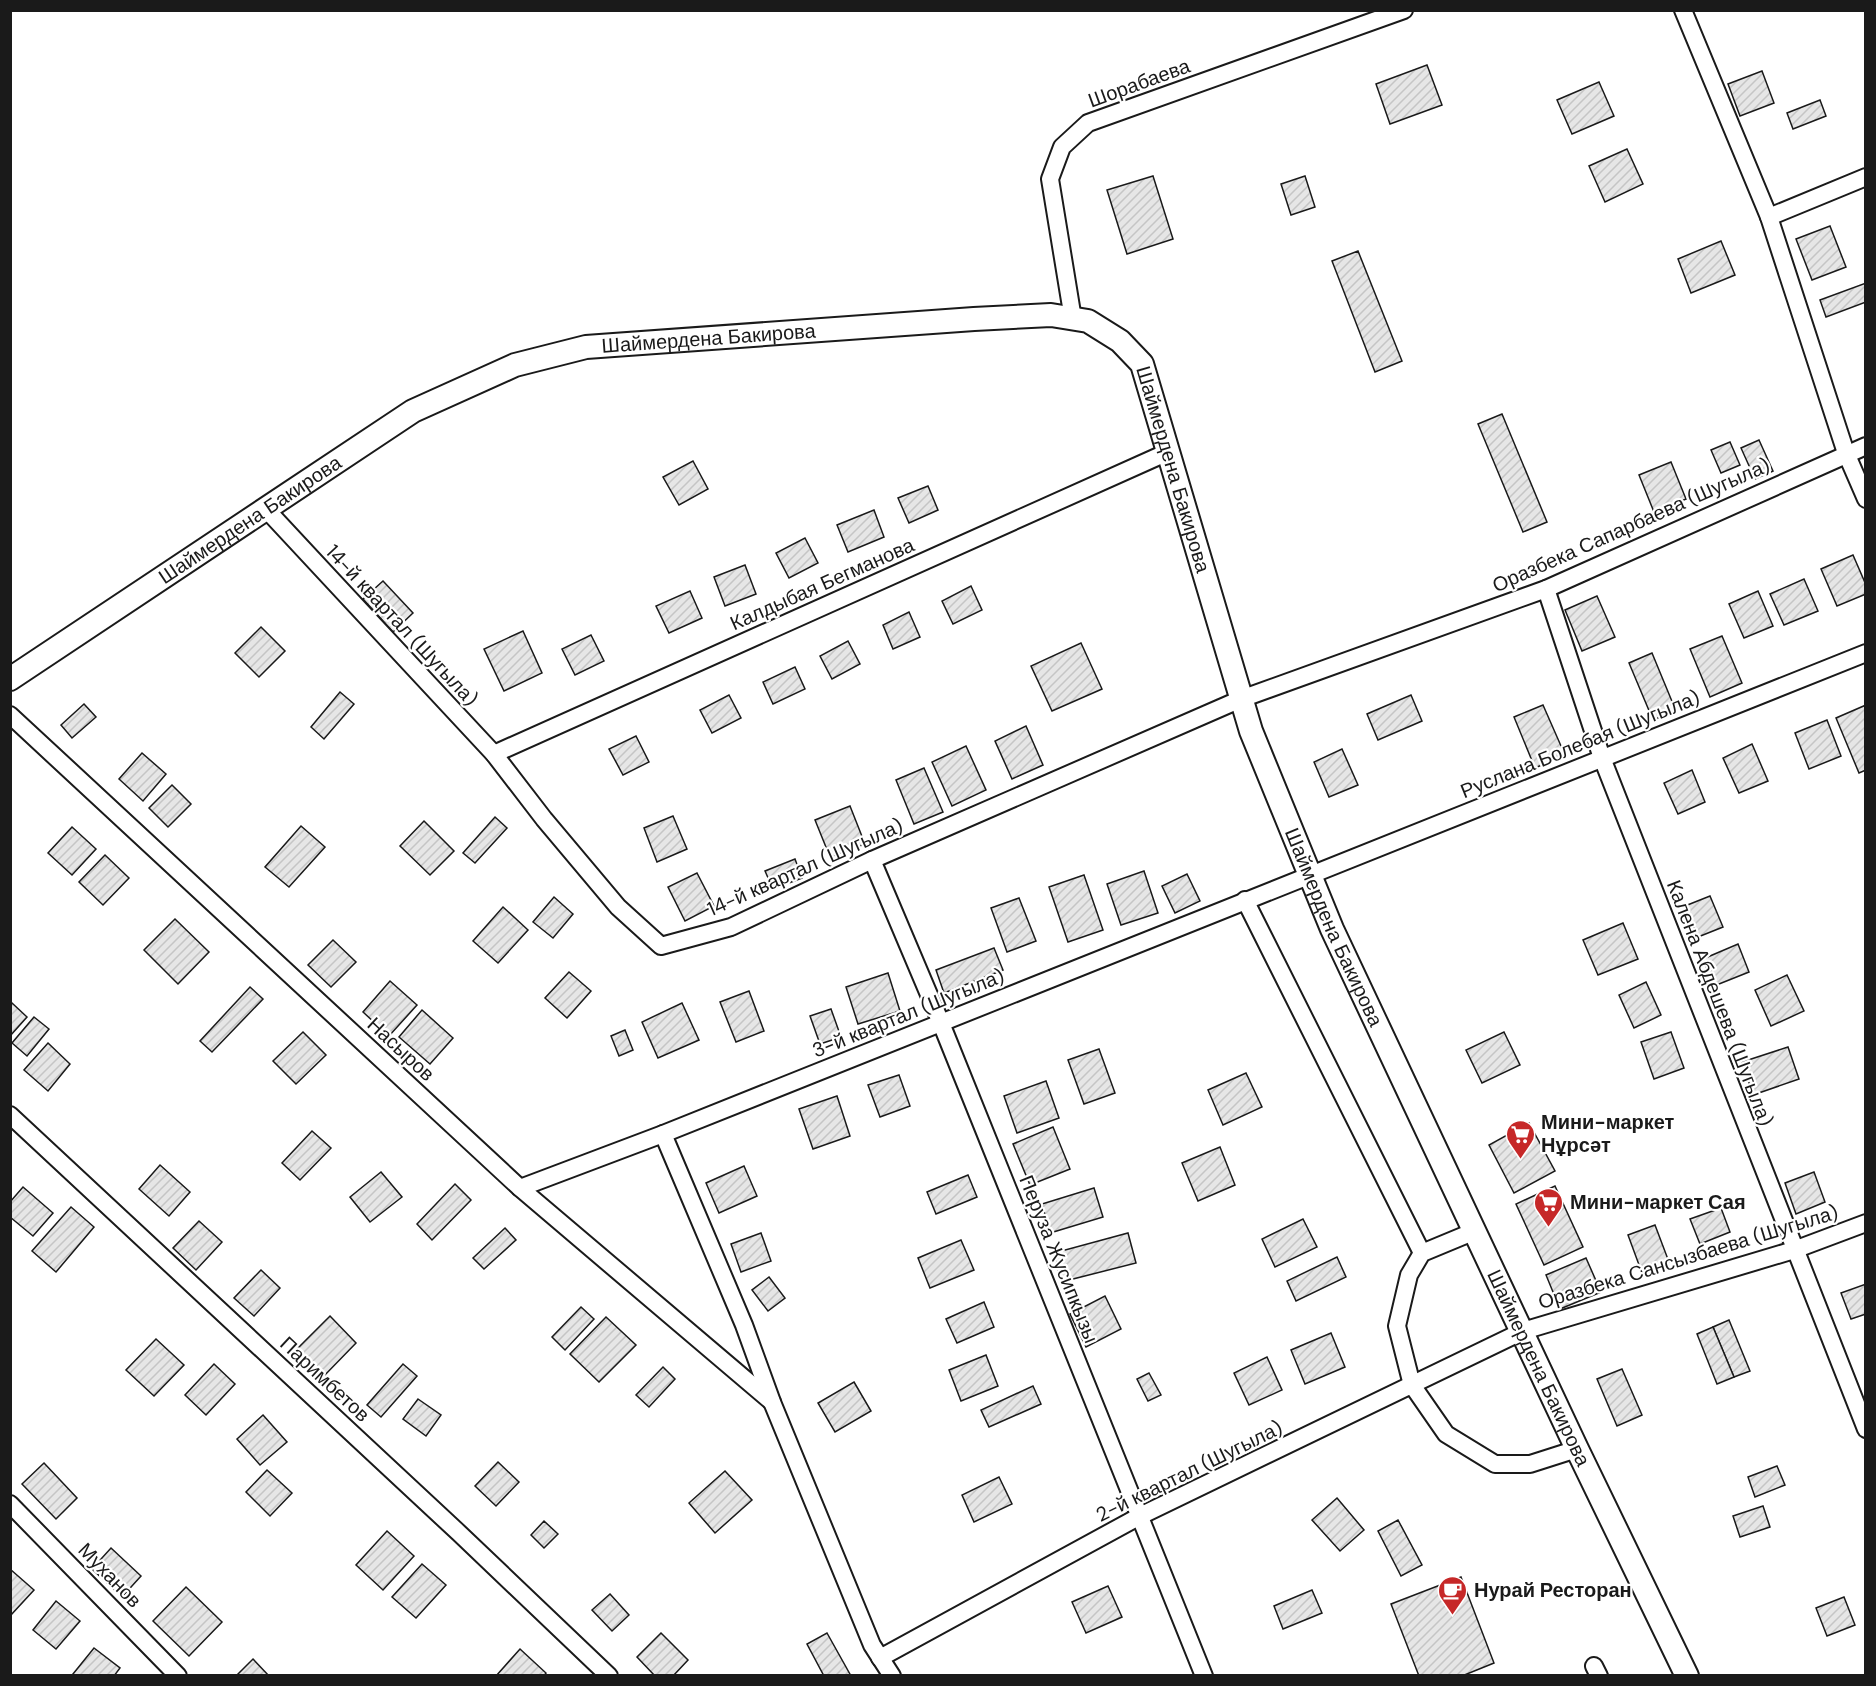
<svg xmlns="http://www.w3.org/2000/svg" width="1876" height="1686" viewBox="0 0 1876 1686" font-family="'DM Sans',sans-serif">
	<defs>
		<pattern id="building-hatch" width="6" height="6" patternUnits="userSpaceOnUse" patternTransform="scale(1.5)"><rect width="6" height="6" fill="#e6e6e6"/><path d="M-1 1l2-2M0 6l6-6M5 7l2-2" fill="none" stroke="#c5c5c5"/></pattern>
	</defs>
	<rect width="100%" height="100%" fill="#fff"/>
	<!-- building -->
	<g fill="url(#building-hatch)" stroke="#1a1a1a" stroke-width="1.5">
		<path d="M1427,65L1442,105L1390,124L1376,84Z"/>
		<path d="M1762,71L1774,103L1740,116L1728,84Z"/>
		<path d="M1599,82L1614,116L1572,134L1557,100Z"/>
		<path d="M1820,100L1826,116L1793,129L1787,113Z"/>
		<path d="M1627,149L1643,184L1605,202L1589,166Z"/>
		<path d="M1153,176L1173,239L1127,254L1107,190Z"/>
		<path d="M1305,176L1315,207L1291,215L1281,184Z"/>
		<path d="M1830,226L1846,267L1812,280L1796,239Z"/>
		<path d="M1721,241L1735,275L1691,293L1678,259Z"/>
		<path d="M1358,251L1402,361L1375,372L1332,261Z"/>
		<path d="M1866,283V302L1826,317L1820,300Z"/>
		<path d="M1502,414L1547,522L1523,532L1478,424Z"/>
		<path d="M1759,440L1773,471L1755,479L1741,448Z"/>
		<path d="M1730,442L1740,465L1721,473L1711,450Z"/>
		<path d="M693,461L708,489L679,505L663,477Z"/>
		<path d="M1671,462L1686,499L1654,512L1639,475Z"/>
		<path d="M928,486L938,510L909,523L898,498Z"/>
		<path d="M874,510L884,537L848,552L837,525Z"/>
		<path d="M805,538L818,563L789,578L776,553Z"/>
		<path d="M1853,555L1866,585V594L1837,606L1821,569Z"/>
		<path d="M745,565L756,594L725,606L714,577Z"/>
		<path d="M1804,579L1818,611L1784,625L1770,594Z"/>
		<path d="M383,581L413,613L393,632L363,599Z"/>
		<path d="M971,586L982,610L953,624L942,601Z"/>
		<path d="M690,591L702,618L669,633L656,606Z"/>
		<path d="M1758,591L1773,626L1744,638L1729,604Z"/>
		<path d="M1597,596L1615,637L1582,651L1565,610Z"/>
		<path d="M909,612L920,637L893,649L883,625Z"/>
		<path d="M261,627L285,651L259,677L235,653Z"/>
		<path d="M523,631L542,673L504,691L484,649Z"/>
		<path d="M591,635L604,661L575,675L562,649Z"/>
		<path d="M1722,636L1742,683L1710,697L1690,649Z"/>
		<path d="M848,641L860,664L832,679L820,656Z"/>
		<path d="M1081,643L1102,689L1052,711L1031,666Z"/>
		<path d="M1652,653L1676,711L1653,720L1629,663Z"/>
		<path d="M795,667L805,689L773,704L763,682Z"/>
		<path d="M340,692L354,704L324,739L311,727Z"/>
		<path d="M729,695L741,718L712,733L700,710Z"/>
		<path d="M1411,695L1422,721L1378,740L1367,714Z"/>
		<path d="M84,704L96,717L72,738L61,725Z"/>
		<path d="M1543,705L1565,755L1535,768L1514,717Z"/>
		<path d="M1866,705V770L1859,773L1836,718Z"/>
		<path d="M1827,720L1841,756L1809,769L1795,733Z"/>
		<path d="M1026,726L1043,765L1012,779L995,741Z"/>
		<path d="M636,736L649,762L623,775L609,749Z"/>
		<path d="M1752,744L1768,781L1739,793L1723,758Z"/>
		<path d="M966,746L986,790L952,806L932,762Z"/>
		<path d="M1342,749L1358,785L1329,797L1314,762Z"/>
		<path d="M142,753L166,774L143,801L119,779Z"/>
		<path d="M924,768L943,812L914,824L896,780Z"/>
		<path d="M1692,770L1705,802L1678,814L1664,783Z"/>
		<path d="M172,785L191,804L168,827L149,808Z"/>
		<path d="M850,806L865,844L830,857L815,820Z"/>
		<path d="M673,816L687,849L657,862L644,828Z"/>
		<path d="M495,817L507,828L475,863L463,853Z"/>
		<path d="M424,821L454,851L430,875L400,846Z"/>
		<path d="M301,826L325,847L289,887L265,867Z"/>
		<path d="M72,827L96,849L72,875L48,853Z"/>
		<path d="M105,855L129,878L103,905L79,882Z"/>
		<path d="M795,859L802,878L773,889L765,871Z"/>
		<path d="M1144,871L1158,913L1121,925L1107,884Z"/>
		<path d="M697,873L714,906L685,921L668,887Z"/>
		<path d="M1187,874L1200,901L1175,913L1162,886Z"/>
		<path d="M1084,875L1103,930L1068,942L1049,887Z"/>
		<path d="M1710,896L1723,927L1698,937L1685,906Z"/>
		<path d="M554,897L573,914L553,938L533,922Z"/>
		<path d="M1019,898L1036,941L1007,952L991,908Z"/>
		<path d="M503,907L528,930L498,963L473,941Z"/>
		<path d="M175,919L209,952L178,984L144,950Z"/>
		<path d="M1623,923L1638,959L1598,975L1583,940Z"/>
		<path d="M333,940L356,962L331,987L308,965Z"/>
		<path d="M1738,944L1749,972L1714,986L1703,959Z"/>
		<path d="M994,948L1003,970L944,993L936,970Z"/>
		<path d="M569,972L591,991L567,1018L545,998Z"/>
		<path d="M888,973L900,1011L858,1024L846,987Z"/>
		<path d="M1787,975L1804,1011L1771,1026L1755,990Z"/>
		<path d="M390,981L417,1005L389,1036L363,1012Z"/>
		<path d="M1646,982L1661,1015L1634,1028L1619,995Z"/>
		<path d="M250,987L263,999L212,1052L200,1041Z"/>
		<path d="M749,991L764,1031L736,1042L720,1002Z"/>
		<path d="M12,1003L27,1017L10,1036V1005Z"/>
		<path d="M682,1003L699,1040L658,1058L642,1022Z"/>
		<path d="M831,1009L841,1037L820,1044L810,1016Z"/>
		<path d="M422,1010L453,1038L430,1064L399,1037Z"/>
		<path d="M34,1017L49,1029L27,1056L12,1043Z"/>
		<path d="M625,1030L633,1050L619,1056L611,1036Z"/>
		<path d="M303,1032L326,1055L296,1084L273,1061Z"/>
		<path d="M1504,1032L1520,1065L1482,1083L1466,1050Z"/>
		<path d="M1671,1032L1684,1068L1654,1079L1641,1042Z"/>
		<path d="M48,1043L70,1064L48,1091L24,1070Z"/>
		<path d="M1788,1047L1799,1079L1753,1095L1742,1062Z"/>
		<path d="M1099,1049L1115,1093L1084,1104L1068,1060Z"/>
		<path d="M1246,1073L1262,1107L1223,1125L1208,1090Z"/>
		<path d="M899,1075L910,1106L880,1117L868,1085Z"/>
		<path d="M1046,1081L1059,1118L1017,1133L1004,1096Z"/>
		<path d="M837,1096L850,1136L813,1149L799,1109Z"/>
		<path d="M1529,1123L1555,1171L1514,1193L1489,1145Z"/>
		<path d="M1053,1127L1070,1169L1030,1185L1013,1144Z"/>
		<path d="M312,1131L331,1148L300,1180L282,1163Z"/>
		<path d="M1220,1147L1235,1185L1198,1201L1182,1163Z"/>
		<path d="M160,1165L190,1192L169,1216L139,1189Z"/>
		<path d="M744,1166L757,1196L719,1213L706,1183Z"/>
		<path d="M381,1172L402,1197L370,1222L350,1197Z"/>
		<path d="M1814,1172L1825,1202L1796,1214L1785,1183Z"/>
		<path d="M968,1175L977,1197L936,1214L927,1192Z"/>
		<path d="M455,1184L471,1200L432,1240L417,1224Z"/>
		<path d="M1555,1186L1583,1247L1544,1265L1516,1204Z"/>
		<path d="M23,1187L53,1213L33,1236L10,1217V1202Z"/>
		<path d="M1094,1188L1103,1217L1050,1233L1042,1204Z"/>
		<path d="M71,1207L94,1227L56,1272L32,1251Z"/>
		<path d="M1721,1208L1730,1232L1700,1244L1690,1219Z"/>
		<path d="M1303,1219L1317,1247L1275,1267L1262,1239Z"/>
		<path d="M199,1221L222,1242L196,1270L173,1248Z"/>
		<path d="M1655,1225L1669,1262L1642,1273L1628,1235Z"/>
		<path d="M505,1228L516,1240L484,1269L473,1258Z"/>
		<path d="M761,1233L771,1261L741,1272L731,1244Z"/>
		<path d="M1128,1233L1136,1263L1061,1282L1054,1253Z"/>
		<path d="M961,1240L974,1270L930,1288L918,1258Z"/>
		<path d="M1337,1257L1346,1277L1296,1301L1287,1281Z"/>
		<path d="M1586,1258L1601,1292L1560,1309L1546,1275Z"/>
		<path d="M261,1270L280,1288L254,1316L234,1298Z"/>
		<path d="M769,1277L785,1298L768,1311L752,1290Z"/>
		<path d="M1866,1284V1314L1851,1319L1841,1293Z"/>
		<path d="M1105,1296L1121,1329L1086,1347L1070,1314Z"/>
		<path d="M984,1302L994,1327L957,1343L946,1319Z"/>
		<path d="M581,1307L594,1319L565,1350L552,1337Z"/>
		<path d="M330,1316L356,1343L323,1377L296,1350Z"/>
		<path d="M606,1317L636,1345L599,1382L570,1354Z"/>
		<path d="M1729,1320L1750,1371L1734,1377L1713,1327Z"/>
		<path d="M1713,1327L1734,1377L1717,1384L1697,1334Z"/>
		<path d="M1331,1333L1345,1367L1305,1384L1291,1350Z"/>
		<path d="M156,1339L184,1365L154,1396L126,1370Z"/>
		<path d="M986,1355L998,1386L961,1401L949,1370Z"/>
		<path d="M1267,1357L1282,1390L1249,1405L1234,1373Z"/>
		<path d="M214,1364L235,1384L206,1415L185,1395Z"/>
		<path d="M403,1364L417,1376L381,1417L367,1405Z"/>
		<path d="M663,1367L675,1379L649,1407L636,1395Z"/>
		<path d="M1622,1369L1642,1415L1617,1426L1597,1379Z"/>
		<path d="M1149,1373L1161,1395L1148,1401L1137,1379Z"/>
		<path d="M854,1382L871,1411L835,1432L818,1403Z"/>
		<path d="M1033,1386L1041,1404L989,1427L981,1410Z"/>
		<path d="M418,1399L441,1415L426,1436L403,1419Z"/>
		<path d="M263,1415L287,1442L260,1465L237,1439Z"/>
		<path d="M498,1462L519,1482L496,1506L475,1486Z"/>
		<path d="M44,1463L77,1498L56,1519L22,1484Z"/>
		<path d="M1777,1466L1785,1485L1755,1497L1748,1477Z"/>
		<path d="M267,1470L292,1493L270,1516L246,1492Z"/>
		<path d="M725,1471L752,1500L715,1533L689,1503Z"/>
		<path d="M999,1477L1012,1504L974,1522L962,1495Z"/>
		<path d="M1337,1498L1364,1530L1340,1551L1312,1520Z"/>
		<path d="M1763,1506L1770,1527L1740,1537L1733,1516Z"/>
		<path d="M1398,1520L1422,1565L1401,1576L1378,1531Z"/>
		<path d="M544,1521L558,1534L544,1548L531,1535Z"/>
		<path d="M387,1531L414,1556L383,1590L356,1565Z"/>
		<path d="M111,1548L141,1576L122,1597L92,1569Z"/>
		<path d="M422,1564L446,1585L416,1618L392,1597Z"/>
		<path d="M10,1569L34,1590L10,1616Z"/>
		<path d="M1461,1577L1494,1663L1462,1676H1419L1391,1604Z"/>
		<path d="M1108,1586L1122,1617L1086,1633L1072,1602Z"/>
		<path d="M186,1587L222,1622L189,1656L153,1621Z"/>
		<path d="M1312,1590L1322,1613L1283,1629L1274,1606Z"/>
		<path d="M610,1594L629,1615L612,1631L592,1610Z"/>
		<path d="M1844,1597L1855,1625L1827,1636L1816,1608Z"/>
		<path d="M56,1601L80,1621L56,1649L33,1630Z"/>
		<path d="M661,1633L688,1660L673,1676H655L637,1657Z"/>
		<path d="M827,1633L851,1676H824L807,1644Z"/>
		<path d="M94,1648L120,1668L114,1676H75L73,1674Z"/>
		<path d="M520,1649L546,1673L544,1676H496Z"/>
		<path d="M253,1659L269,1676H236Z"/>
	</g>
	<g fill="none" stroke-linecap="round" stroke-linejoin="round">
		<defs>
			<g id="street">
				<path d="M1683,10L1769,217L1846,453L1866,499"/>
				<path d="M1769,217L1866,177"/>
				<path d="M1073,319L1050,179L1062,147L1088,123L1404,10"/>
				<path d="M265,508L494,754L544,819L618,907L661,946L731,927L872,860L1241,699L1546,589L1866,446"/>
				<path d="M1546,589L1602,758L1866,1429"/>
				<path d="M10,715L520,1188L772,1402"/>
				<path d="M494,754L1168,452"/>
				<path d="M872,860L941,1023L1204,1676"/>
				<path d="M1245,900L1422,1253"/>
				<path d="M10,1115L459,1533L609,1676"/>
				<path d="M663,1134L744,1325L772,1402L872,1645L892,1676"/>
				<path d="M520,1188L663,1134L1866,653"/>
				<path d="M1475,1231L1422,1253L1409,1275L1397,1326L1412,1385L1446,1434L1495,1464H1530L1577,1449"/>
				<path d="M10,1504L178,1676"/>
				<path d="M880,1658L1140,1516L1523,1331L1794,1250L1866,1223"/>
				<path d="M1594,1666L1599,1676"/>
			</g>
			<g id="secondary">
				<path id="s1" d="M10,679L413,411L515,365L586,347L974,319L1051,315L1088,321L1120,341L1142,364L1251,731L1332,929L1577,1449L1687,1676"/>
			</g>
		</defs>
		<!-- street casing -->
		<use href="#street" stroke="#1a1a1a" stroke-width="20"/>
		<!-- secondary casing -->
		<use href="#secondary" stroke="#1a1a1a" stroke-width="26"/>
		<!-- street -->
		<use href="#street" stroke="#fff" stroke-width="16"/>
		<!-- secondary -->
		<use href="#secondary" stroke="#fff" stroke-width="22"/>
	</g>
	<!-- icons -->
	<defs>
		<symbol id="supermarket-pin" viewBox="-11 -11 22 30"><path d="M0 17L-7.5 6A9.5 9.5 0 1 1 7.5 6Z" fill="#c62828" stroke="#fff"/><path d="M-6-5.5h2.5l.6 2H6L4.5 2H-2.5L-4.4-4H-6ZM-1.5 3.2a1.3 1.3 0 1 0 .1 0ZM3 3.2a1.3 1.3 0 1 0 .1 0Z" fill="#fff"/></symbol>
		<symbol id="cafe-pin" viewBox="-11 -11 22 30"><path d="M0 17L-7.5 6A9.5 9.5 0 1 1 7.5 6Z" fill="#c62828" stroke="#fff"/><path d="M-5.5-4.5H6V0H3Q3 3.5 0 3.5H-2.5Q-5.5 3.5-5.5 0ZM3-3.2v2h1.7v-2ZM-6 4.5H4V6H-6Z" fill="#fff"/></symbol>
	</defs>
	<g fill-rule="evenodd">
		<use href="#supermarket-pin" x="1504" y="1118" width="33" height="45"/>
		<use href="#supermarket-pin" x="1532" y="1186" width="33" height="45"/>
		<use href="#cafe-pin" x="1436" y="1574" width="33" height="45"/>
	</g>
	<g text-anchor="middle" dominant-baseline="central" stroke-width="4.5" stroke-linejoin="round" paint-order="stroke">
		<!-- street labels -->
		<g font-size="20" fill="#1a1a1a" stroke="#fff">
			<text transform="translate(1139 83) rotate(-20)">Шорабаева</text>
			<text stroke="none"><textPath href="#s1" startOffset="792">Шаймердена Бакирова</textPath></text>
			<text stroke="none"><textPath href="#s1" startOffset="1352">Шаймердена Бакирова</textPath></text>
			<text stroke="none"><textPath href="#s1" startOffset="288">Шаймердена Бакирова</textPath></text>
			<text transform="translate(1631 525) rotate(-24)">Оразбека Сапарбаева (Шугыла)</text>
			<text transform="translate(822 584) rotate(-24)">Калдыбая Бегманова</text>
			<text transform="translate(402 625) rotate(47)">14-й квартал (Шугыла)</text>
			<text transform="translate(1580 744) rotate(-22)">Руслана Болебая (Шугыла)</text>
			<text transform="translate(805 867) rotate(-24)">14-й квартал (Шугыла)</text>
			<text stroke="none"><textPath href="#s1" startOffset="1838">Шаймердена Бакирова</textPath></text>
			<text transform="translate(1720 1003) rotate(69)">Калена Абдешева (Шугыла)</text>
			<text transform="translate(908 1013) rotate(-22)">3-й квартал (Шугыла)</text>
			<text transform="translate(401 1049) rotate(43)">Насыров</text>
			<text transform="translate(1688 1257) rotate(-17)">Оразбека Сансызбаева (Шугыла)</text>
			<text transform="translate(1059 1259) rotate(68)">Перуза Жусипкызы</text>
			<text stroke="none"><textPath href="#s1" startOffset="2324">Шаймердена Бакирова</textPath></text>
			<text transform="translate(325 1379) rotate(43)">Паримбетов</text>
			<text transform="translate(1189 1471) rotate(-26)">2-й квартал (Шугыла)</text>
			<text transform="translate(110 1575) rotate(46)">Муханов</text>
		</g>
		<!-- poi labels -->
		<g font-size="20" font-weight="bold" fill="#1a1a1a" stroke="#fff" text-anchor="start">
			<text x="1541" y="1122">Мини-маркет<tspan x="1541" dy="23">Нұрсәт</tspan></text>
			<text x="1570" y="1202">Мини-маркет Сая</text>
			<text x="1474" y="1590">Нурай Ресторан</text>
		</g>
	</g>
	<!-- border -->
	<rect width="1876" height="1686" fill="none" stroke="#1a1a1a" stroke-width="24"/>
</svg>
